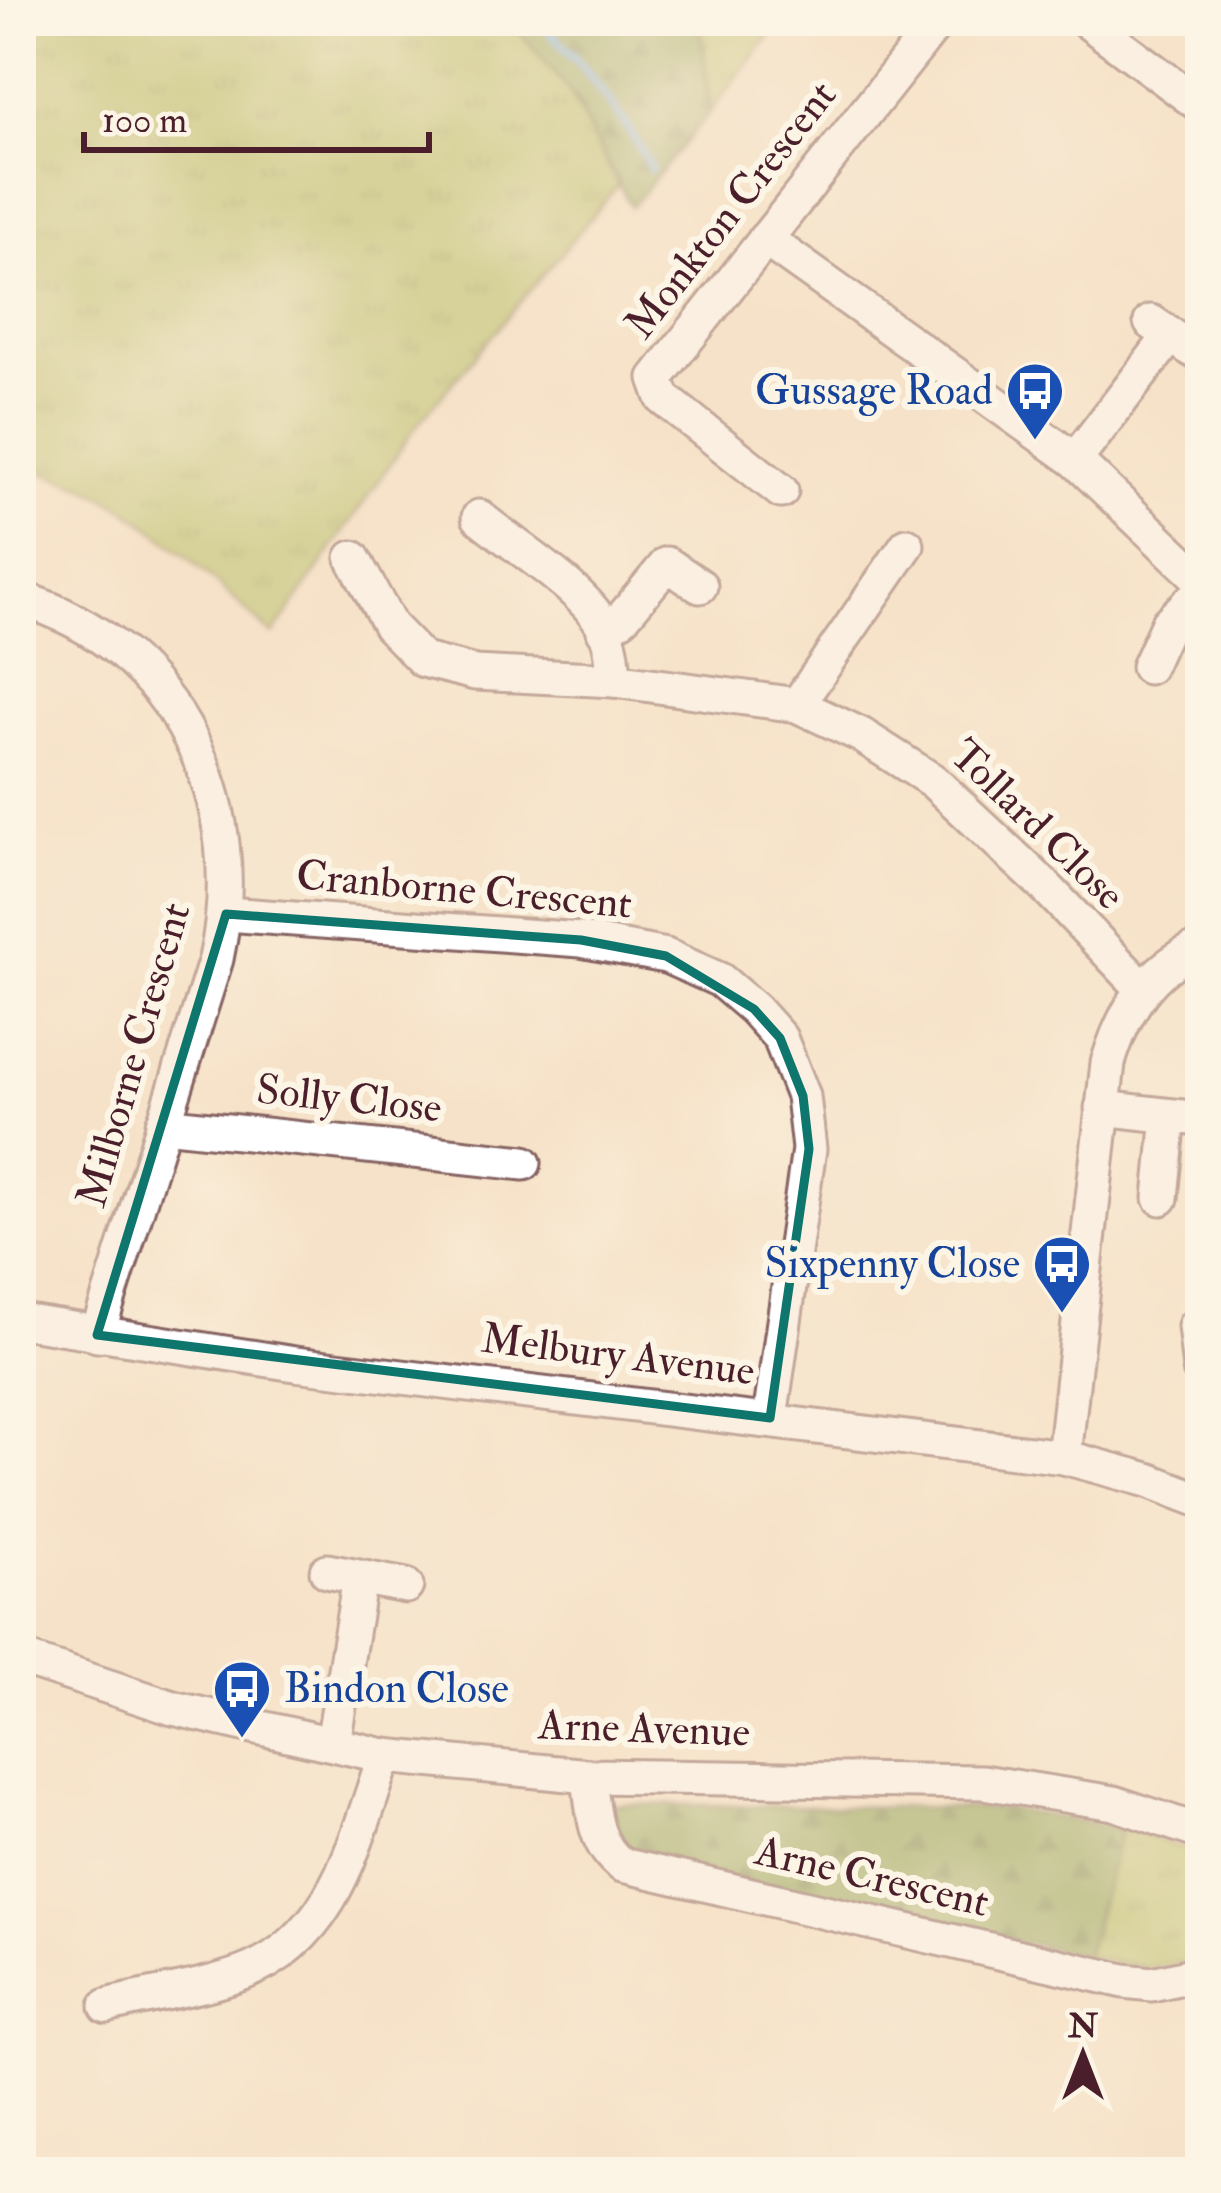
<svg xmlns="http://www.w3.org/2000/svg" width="1221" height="2193" viewBox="0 0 1221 2193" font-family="'IM FELL Double Pica',serif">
	<defs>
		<pattern id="grass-tufts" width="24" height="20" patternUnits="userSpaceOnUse" patternTransform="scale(3)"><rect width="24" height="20" fill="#b0be61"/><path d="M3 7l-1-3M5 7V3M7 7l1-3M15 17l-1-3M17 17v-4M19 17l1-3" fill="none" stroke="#919a50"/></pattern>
		<pattern id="forest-firs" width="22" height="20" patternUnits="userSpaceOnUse" patternTransform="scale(3)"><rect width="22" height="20" fill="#8ca557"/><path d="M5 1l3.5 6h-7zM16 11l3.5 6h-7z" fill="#748648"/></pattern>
	</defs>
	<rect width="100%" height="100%" fill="#fcf5e5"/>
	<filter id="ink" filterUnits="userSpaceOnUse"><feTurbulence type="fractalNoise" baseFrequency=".00833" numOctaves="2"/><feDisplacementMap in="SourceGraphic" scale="24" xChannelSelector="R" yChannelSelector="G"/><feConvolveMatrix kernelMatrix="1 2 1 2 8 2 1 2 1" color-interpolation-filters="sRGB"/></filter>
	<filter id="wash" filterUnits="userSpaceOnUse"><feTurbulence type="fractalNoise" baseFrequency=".004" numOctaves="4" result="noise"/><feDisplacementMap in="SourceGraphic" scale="48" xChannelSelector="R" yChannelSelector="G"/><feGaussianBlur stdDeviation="2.7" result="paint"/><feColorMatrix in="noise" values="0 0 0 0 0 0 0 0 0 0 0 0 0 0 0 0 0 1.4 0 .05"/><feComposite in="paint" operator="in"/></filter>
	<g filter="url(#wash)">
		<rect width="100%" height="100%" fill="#f6e2c8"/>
		<!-- grass -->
		<g fill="url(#grass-tufts)" stroke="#7d6e46" stroke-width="3">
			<path d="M21,21H511L568,89L618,185L417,425L273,635C199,571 123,482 21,468Z"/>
			<path d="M695,21H781L711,112L700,23Z"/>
			<path d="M1121,1828L1200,1853V1955C1162,1977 1125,1966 1085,1956Z"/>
		</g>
		<!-- forest -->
		<g fill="url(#forest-firs)" stroke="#6b6241" stroke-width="3">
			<path d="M511,21L700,23L711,112L631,207L568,89Z"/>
			<path d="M612,1804L1006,1808L1121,1828L1085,1956L637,1861C620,1845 607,1830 612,1804Z"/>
		</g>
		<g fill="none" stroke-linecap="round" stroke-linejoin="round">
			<!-- stream -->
			<path stroke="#73b3e7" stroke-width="8" d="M537,21C576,51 630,125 651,169"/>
		</g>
	</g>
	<g filter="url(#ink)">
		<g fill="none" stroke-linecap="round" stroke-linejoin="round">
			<defs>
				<g id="minor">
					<path d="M1087,21L1200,105"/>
					<path d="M765,239L1075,460L1200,579"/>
					<path d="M1151,322L1194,351"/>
					<path d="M1075,460L1171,335"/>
					<path d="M781,491L663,398L656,378L938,21"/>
					<path d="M479,517C514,546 580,586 602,624C612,642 613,661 614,680"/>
					<path d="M353,558L390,626L423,660L475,673L614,680L797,705L861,735L933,781L1046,887L1142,988"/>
					<path d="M21,599C179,646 250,805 216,959L97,1335"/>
					<path d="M604,631L623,617L667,564L700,586"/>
					<path d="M1148,667L1168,623L1200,592"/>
					<path d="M797,705L907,545"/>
					<path d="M226,914L581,940L666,956L720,980L754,1009L780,1038L803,1096L809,1149L770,1418"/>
					<path d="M1102,1108L1200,1119"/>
					<path d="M163,1124L524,1163"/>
					<path d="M1161,1198L1169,1116"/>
					<path d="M21,1321L295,1364L1064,1457L1148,1480L1200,1500"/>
					<path d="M1195,1326L1200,1369"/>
					<path d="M1064,1457L1108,1063C1124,1010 1148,970 1200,947"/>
					<path d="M327,1571L406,1586"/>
					<path d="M21,1658L173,1708L385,1756L589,1776L983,1782L1114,1803L1200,1832"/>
					<path d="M333,1743L360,1578"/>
					<path d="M589,1776C593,1809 593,1844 622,1865L1124,1981L1152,1984L1200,1973"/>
					<path d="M107,2006C151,1994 200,1989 243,1973C336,1938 355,1840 385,1756"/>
				</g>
			</defs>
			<!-- minor casing -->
			<use href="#minor" stroke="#866362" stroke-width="39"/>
			<!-- minor -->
			<use href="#minor" stroke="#fff" stroke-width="33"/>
		</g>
	</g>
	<!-- marked area -->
	<path d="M0 0H1221V2193H0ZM226,914L581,940L666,956L754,1009L780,1038L803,1096L809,1149L770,1418L97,1335Z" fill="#f6e2c8" fill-opacity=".55" fill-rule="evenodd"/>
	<path fill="none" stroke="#0f766e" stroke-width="9" stroke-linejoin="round" d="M226,914L581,940L666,956L754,1009L780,1038L803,1096L809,1149L770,1418L97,1335Z"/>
	<!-- icons -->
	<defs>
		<symbol id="bus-pin" viewBox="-11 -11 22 30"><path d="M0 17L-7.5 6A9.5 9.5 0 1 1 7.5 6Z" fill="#1a4fb4" stroke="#fcf5e5"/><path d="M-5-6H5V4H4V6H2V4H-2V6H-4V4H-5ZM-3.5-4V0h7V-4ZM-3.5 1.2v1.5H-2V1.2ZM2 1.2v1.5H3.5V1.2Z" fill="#fff"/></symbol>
	</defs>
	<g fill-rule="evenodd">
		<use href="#bus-pin" x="1002" y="358" width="66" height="90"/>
		<use href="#bus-pin" x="1029" y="1231" width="66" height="90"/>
		<use href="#bus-pin" x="209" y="1656" width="66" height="90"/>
	</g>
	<g text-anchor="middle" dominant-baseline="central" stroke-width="12" stroke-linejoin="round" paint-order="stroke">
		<!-- street labels -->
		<g font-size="42" fill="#4a1f2b" stroke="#fcf5e5">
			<text transform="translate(731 210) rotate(-52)">Monkton Crescent</text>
			<text transform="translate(1037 825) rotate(44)">Tollard Close</text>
			<text transform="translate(464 890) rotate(5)">Cranborne Crescent</text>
			<text transform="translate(134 1055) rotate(-74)">Milborne Crescent</text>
			<text transform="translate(349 1099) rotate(6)">Solly Close</text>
			<text transform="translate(618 1355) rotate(7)">Melbury Avenue</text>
			<text transform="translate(644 1729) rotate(2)">Arne Avenue</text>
			<text transform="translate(872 1877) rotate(13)">Arne Crescent</text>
		</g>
		<!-- transit labels -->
		<g font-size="42" fill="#164399" stroke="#fcf5e5" text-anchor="end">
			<text x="993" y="391">Gussage Road</text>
			<text x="1020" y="1264">Sixpenny Close</text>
			<text x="284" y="1689" text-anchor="start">Bindon Close</text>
		</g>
	</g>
	<!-- margin -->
	<rect width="1221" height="2193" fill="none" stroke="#fcf5e5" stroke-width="72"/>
	<!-- north arrow -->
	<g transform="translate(1083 2055)" stroke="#fcf5e5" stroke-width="9" paint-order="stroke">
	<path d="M0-9L21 45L0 30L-21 45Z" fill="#4a1f2b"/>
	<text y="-18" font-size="33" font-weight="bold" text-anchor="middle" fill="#4a1f2b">N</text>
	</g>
	<!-- scale -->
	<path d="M84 132v18h345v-18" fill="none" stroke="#4a1f2b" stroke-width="6"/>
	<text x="102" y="132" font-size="36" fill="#4a1f2b" stroke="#fcf5e5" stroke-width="9" paint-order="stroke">100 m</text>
</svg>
